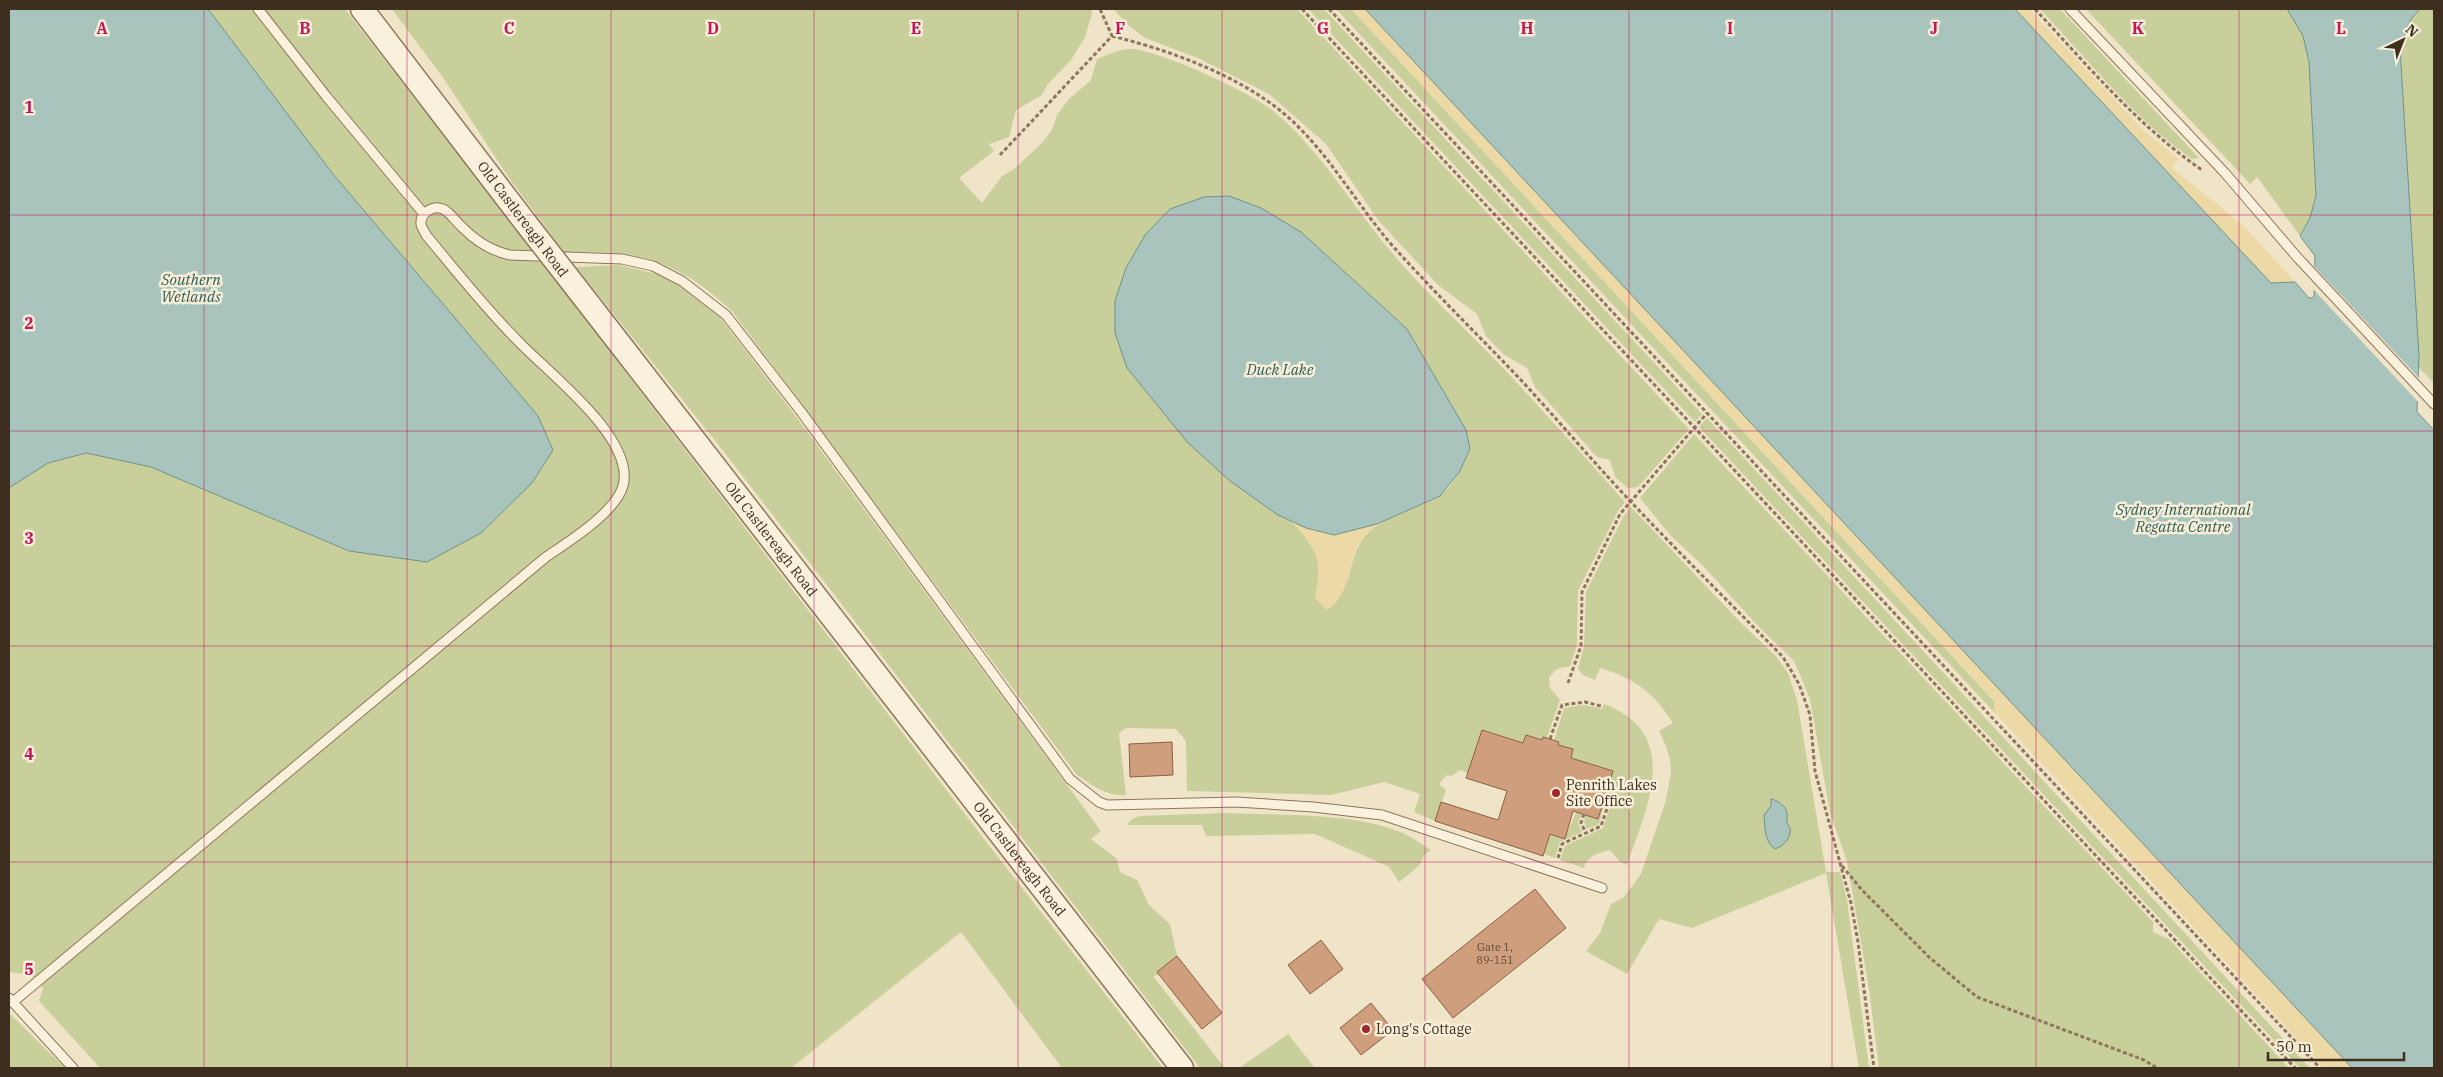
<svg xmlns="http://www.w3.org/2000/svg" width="2443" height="1077" viewBox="0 0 2443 1077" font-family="'IBM Plex Serif',serif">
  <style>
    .green { fill: #c9cf9b; fill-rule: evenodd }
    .sand { fill: #ecd9a5 }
    .water { fill: #a9c4bc; stroke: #6f938a }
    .pier { fill: #f0e4c8 }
    .building { fill: #cf9f7d; stroke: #8d5f41 }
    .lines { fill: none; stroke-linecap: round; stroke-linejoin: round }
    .service-casing { stroke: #8d765c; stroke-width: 11 }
    .tertiary-casing { stroke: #8d765c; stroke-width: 25 }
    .path { stroke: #8d765c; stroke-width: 3; stroke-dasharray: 4 2.5; stroke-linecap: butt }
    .service { stroke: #faf1dc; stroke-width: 9 }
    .tertiary { stroke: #faf1dc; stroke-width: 22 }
    .tertiary-bridge-casing { stroke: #8d765c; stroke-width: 25; stroke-linecap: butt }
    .tertiary-bridge { stroke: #faf1dc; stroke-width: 22 }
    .grid { fill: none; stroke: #c2185b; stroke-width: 1; stroke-opacity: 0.55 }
    .poi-dot { fill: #9e2a2b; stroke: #f7eed8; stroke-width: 2 }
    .labels { text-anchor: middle; stroke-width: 5; stroke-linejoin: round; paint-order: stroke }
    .number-label { font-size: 11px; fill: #624a37 }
    .street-label { font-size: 14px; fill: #3d2e20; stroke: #f7eed8 }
    .poi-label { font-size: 14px; fill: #3d2e20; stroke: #f7eed8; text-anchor: start }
    .water-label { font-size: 15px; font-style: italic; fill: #2f5d5a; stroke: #f7eed8 }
    .grid-label { font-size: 16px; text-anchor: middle; font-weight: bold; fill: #c2185b; stroke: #f7eed8; stroke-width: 5; stroke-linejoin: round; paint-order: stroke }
  </style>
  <rect width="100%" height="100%" fill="#f0e4c8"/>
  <g class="green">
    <path d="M 174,9 L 345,9 L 576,305 L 623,369 L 991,848 L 1163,1068 L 1062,1068 L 961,932 L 791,1068 L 100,1068 L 39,1001 L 43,988 L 31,975 L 9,972 L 9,431 L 333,174 L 303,135 Z"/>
    <path d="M 392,9 L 1091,9 L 1092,14 L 1085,37 L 1071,60 L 1048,84 L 1042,95 L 1016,110 L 1009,137 L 989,144 L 994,151 L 959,178 L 982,203 L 1002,176 L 1013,170 L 1041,144 L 1052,130 L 1057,115 L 1069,99 L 1091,80 L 1097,59 C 1107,55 1119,49 1130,49 C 1157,49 1250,92 1272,110 C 1321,150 1352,206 1393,254 C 1427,294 1467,330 1503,368 C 1544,412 1585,457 1625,502 L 1618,511 L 1578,591 L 1577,645 L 1570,666 L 1557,669 L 1549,677 L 1550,688 L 1560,700 L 1547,738 L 1543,737 L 1542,740 L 1523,743 L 1482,730 L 1468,773 L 1460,770 L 1452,776 L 1447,775 L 1439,784 L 1446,790 L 1435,821 L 1414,812 L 1420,794 L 1384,782 L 1331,795 L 1187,791 L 1186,741 L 1176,729 L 1126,728 L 1119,733 L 1126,795 C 1106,796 1093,786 1077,775 L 732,311 C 678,261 639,249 565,253 L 511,181 L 444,79 ZM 1126,268 L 1470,449 C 1463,466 1455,482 1441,495 C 1435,500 1424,503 1416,506 C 1372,526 1358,530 1348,581 L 1315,598 L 1320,571 L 1318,557 L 1303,533 L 1292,522 L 1278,515 L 1115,333 L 1115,301 Z"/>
    <path d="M 1113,9 L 1297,9 L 1689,429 L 1638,487 L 1628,488 L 1615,477 L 1610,460 L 1597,457 L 1535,387 L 1527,368 L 1503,354 L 1486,336 L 1477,314 L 1438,285 L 1378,220 L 1326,144 L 1269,94 L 1200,59 L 1145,38 L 1129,26 Z"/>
    <path d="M 1308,9 L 1324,9 L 1702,414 L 1695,422 Z"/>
    <path d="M 1336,9 L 1351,9 L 1994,701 L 1995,713 Z"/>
    <path d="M 2040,9 L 2060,9 L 2199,158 L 2192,159 C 2134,119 2088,60 2040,9 Z"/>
    <path d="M 2086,9 L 2287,9 L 2303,36 L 2309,62 L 2316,195 L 2310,218 L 2300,236 L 2257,177 L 2250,184 Z"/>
    <path d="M 2420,9 L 2434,9 L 2434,383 L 2418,367 L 2400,48 L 2411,19 Z"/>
    <path d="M 619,265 L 657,274 L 691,292 L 719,316 L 797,418 L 1101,831 L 1091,839 L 1117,859 L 1120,872 L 1137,880 L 1149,905 L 1170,924 L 1177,956 L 1164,973 L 1153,976 L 1225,1068 L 1200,1068 L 717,443 L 576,267 Z"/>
    <path d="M 1707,418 L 2310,1068 L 2300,1068 L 1699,427 Z"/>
    <path d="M 1694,434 L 2153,922 L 2153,932 L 2170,940 L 2289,1068 L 1879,1068 L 1869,989 L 1847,861 L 1830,813 L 1810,699 L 1794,661 L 1757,625 L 1704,567 L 1670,535 L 1640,498 Z"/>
    <path d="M 1631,507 L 1743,625 L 1776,656 L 1788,673 L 1797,700 L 1826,872 L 1840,872 L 1847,900 L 1869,1068 L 1859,1068 L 1826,873 L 1692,928 L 1659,919 L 1627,974 L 1586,951 L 1600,933 L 1611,904 L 1624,897 L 1641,874 L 1666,800 L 1671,773 L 1670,760 L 1666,746 L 1659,731 L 1673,723 C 1653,692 1636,679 1600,668 L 1595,680 L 1583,675 L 1578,669 L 1584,646 L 1586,592 L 1623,517 Z"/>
    <path d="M 1604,704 C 1683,734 1647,807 1627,865 L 1620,862 L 1610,850 C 1598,853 1588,855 1584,868 L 1560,860 L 1565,846 L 1603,828 L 1614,795 L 1606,792 L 1613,772 L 1571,758 L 1573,749 L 1558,745 L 1559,742 L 1554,740 L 1564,708 L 1585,705 L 1602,709 Z"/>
    <path d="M 1605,798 L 1606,799 L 1599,824 L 1587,829 L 1584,822 L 1586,815 L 1598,819 Z"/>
    <path d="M 1576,812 L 1582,814 L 1578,823 L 1582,832 L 1560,842 L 1555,858 L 1544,854 L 1549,837 L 1546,833 L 1565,839 Z"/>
    <path d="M 1222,813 C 1272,815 1360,812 1405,834 C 1414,838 1422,845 1431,850 L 1424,855 L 1419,866 L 1399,882 L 1389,867 L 1315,834 L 1206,836 L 1202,825 L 1127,825 L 1132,819 L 1140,816 Z"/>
    <path d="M 9,1013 L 65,1068 L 9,1068 Z"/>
    <path d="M 1288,1034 L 1315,1068 L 1239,1068 Z"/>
  </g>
  <g class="sand">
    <path d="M 1351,9 L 1365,9 L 2352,1068 L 2324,1068 L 1995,713 L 1994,700 Z"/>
    <path d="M 2015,9 L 2029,9 L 2145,132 L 2179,159 L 2173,166 L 2173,169 L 2242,224 L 2295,282 L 2271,283 Z"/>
    <path d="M 1292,522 L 1334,535 L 1377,524 C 1372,529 1365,535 1361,541 C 1346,562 1352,595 1327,610 L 1315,598 C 1322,560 1319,551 1292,522 Z"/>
  </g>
  <g class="water">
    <path d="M 9,9 L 208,9 L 333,174 L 538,416 L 553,450 L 532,483 L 481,533 L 427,562 L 349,551 L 151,467 L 86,453 L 48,463 L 9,488 Z"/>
    <path d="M 1365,9 L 2015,9 L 2271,283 L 2295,282 L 2309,298 L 2312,298 L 2314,296 L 2315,256 L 2300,236 L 2310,218 L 2316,195 L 2309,62 L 2303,36 L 2287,9 L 2420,9 L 2411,19 L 2400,48 L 2419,355 L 2417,412 L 2434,430 L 2434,1068 L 2352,1068 Z"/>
    <path d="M 1229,196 L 1261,208 L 1301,232 L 1407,329 L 1466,430 L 1470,449 L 1460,471 L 1440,496 L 1377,524 L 1334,535 L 1306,528 L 1278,515 L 1230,481 L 1188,443 L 1127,368 L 1115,333 L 1115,301 L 1126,268 L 1145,235 L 1170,209 L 1204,197 Z"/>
    <path d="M 1771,799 C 1777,800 1786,806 1787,813 C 1788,817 1786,817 1787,821 C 1787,824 1789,825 1790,828 C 1792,838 1783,846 1775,849 C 1764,841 1765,828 1764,815 L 1771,806 Z"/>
  </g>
  <path class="pier" d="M 2312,264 L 2421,380 L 2420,404 L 2312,288 Z"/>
  <g class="building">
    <path d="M 1482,730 L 1523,743 L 1526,735 L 1542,740 L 1543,737 L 1550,739 L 1559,742 L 1558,745 L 1573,749 L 1571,758 L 1613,771 L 1598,819 L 1573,811 L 1565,839 L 1550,834 L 1543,856 L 1435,821 L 1441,802 L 1498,820 L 1507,791 L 1466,778 Z"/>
    <path d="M 1172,742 L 1173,775 L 1130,777 L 1129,744 Z"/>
    <path d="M 1535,889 L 1566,928 L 1453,1018 L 1422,979 Z"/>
    <path d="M 1321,940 L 1343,969 L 1310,994 L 1288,965 Z"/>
    <path d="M 1177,956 L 1222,1013 L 1202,1029 L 1157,972 Z"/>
    <path d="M 1371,1003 L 1393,1030 L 1361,1055 L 1340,1028 Z"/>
  </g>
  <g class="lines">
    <g class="service-casing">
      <g id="service">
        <path d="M 258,9 L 326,96 L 424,214"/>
        <path d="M 2070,9 L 2225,173 L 2297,257 L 2434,404"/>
        <path d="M 9,998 L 73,1068"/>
        <path d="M 13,1002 L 546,557 C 568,542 615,513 623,486 C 636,438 547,372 518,341 C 485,308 456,271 426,235 C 425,232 421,227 421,224 C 420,213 433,205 443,209 C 451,213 456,222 463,228 C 476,241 491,251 510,255 L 622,259 L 653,266 L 682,281 L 726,315 L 802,413 L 1070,779 L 1099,802 L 1107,805 L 1237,802 L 1313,807 L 1382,815 L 1602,888"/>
      </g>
    </g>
    <g class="tertiary-casing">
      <g id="tertiary">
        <path d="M 362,9 L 525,222"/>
        <path id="s1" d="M 578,290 L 1182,1068"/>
      </g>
    </g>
    <g class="path">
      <path d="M 1302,9 L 2295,1068"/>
      <path d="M 1329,9 L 2320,1068"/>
      <path d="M 2035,9 C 2088,66 2138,126 2202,170"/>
      <path d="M 1112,36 C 1164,49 1221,69 1266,100 C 1324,139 1354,205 1400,254 C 1439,297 1480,337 1520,379 C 1558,420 1594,463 1633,504 C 1682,556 1733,606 1783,657 L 1799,684 L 1810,715 L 1815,771 L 1851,903 L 1858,942 L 1874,1068"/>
      <path d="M 1000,155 L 1112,36 L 1100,9"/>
      <path d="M 1568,683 L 1581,646 L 1582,592 L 1620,514 L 1707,413"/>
      <path d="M 1550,739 L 1562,705 L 1585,702 L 1601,706"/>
      <path d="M 1584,814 L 1581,823 L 1586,833"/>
      <path d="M 1558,858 L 1562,844 L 1601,826 L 1611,797 L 1606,795"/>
      <path d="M 1842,866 L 1862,890 L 1930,958 L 1977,997 L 2144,1060 L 2157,1068"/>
    </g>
    <use href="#service" class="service"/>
    <use href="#tertiary" class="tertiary"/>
    <g class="tertiary-bridge-casing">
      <path id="tertiary-bridge" d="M 525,222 L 578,290"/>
    </g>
    <use href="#tertiary-bridge" class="tertiary-bridge"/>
  </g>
  <path class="grid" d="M 204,9 L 204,1068M 407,9 L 407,1068M 611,9 L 611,1068M 814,9 L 814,1068M 1018,9 L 1018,1068M 1222,9 L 1222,1068M 1425,9 L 1425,1068M 1629,9 L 1629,1068M 1832,9 L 1832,1068M 2036,9 L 2036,1068M 2239,9 L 2239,1068M 9,215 L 2434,215M 9,431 L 2434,431M 9,646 L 2434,646M 9,862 L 2434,862"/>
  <g class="poi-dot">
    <circle cx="1556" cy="793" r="5"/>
    <circle cx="1366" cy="1029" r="5"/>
  </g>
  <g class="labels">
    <g class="number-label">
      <text x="1495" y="951">Gate 1,<tspan x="1495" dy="13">89-151</tspan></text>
    </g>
    <g class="street-label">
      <text transform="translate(523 219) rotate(53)" y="5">Old Castlereagh Road</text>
      <text dy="5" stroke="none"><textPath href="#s1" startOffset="315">Old Castlereagh Road</textPath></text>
      <text dy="5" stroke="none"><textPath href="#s1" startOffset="720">Old Castlereagh Road</textPath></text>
    </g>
    <g class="poi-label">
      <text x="1566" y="790">Penrith Lakes<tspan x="1566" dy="16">Site Office</tspan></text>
      <text x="1376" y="1034">Long's Cottage</text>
    </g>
    <g class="water-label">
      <text x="191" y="285">Southern<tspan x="191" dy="17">Wetlands</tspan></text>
      <text x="1280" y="375">Duck Lake</text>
      <text x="2183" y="515">Sydney International<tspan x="2183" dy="17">Regatta Centre</tspan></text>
    </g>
  </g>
  <g class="grid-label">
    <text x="102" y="34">A</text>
    <text x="305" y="34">B</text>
    <text x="509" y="34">C</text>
    <text x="713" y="34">D</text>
    <text x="916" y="34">E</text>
    <text x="1120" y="34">F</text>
    <text x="1323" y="34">G</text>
    <text x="1527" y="34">H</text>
    <text x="1730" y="34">I</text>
    <text x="1934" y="34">J</text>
    <text x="2138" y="34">K</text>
    <text x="2341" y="34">L</text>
    <text x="29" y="113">1</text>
    <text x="29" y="329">2</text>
    <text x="29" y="544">3</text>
    <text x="29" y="760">4</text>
    <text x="29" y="975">5</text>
  </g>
  <rect width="2443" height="1077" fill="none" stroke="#3d2e20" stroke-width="20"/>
  <g transform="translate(2403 40) rotate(43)" stroke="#f7eed8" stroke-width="4" paint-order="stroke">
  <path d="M0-4L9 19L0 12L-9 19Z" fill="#3d2e20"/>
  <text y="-8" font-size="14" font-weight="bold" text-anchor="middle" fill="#3d2e20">N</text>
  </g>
  <path d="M2268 1052v8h136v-8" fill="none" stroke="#3d2e20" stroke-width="2.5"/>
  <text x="2276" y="1052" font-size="15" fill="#3d2e20" stroke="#f7eed8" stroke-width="4" paint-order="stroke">50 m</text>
</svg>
